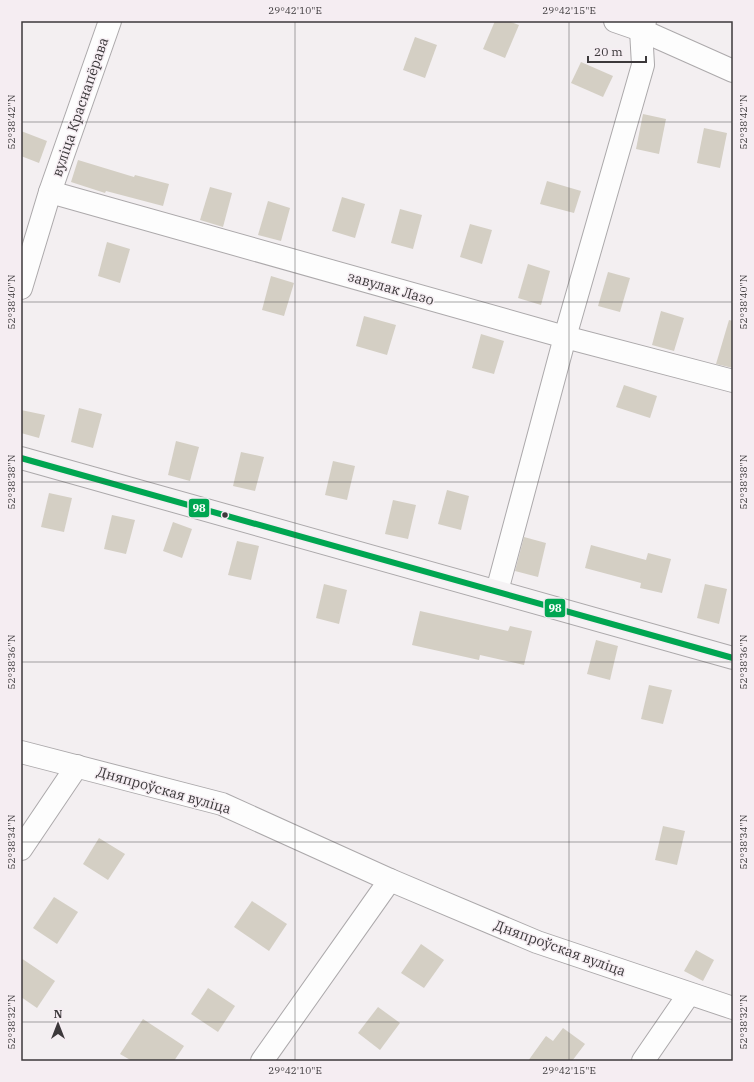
<svg xmlns="http://www.w3.org/2000/svg" width="754" height="1082" viewBox="0 0 754 1082" font-family="'IBM Plex Serif',serif">
  <style>
    .building { fill: #d4cfc4 }
    .lines { fill: none; stroke-linecap: round; stroke-linejoin: round }
    .minor-casing { stroke: #aca9ab; stroke-width: 24 }
    .secondary-casing { stroke: #aca9ab; stroke-width: 24 }
    .minor { stroke: #fdfdfd; stroke-width: 22 }
    .secondary { stroke: #f5f2f4; stroke-width: 22 }
    .bus-1-casing { stroke: #f5edf2; stroke-width: 9 }
    .bus-1 { stroke: #00a651; stroke-width: 6 }
    .ticks { fill: none; stroke: #3c393b; stroke-width: 1; stroke-opacity: 0.45 }
    .bus-dot { fill: #3c393b; stroke: #f5edf2; stroke-width: 1.5 }
    .labels { text-anchor: middle; stroke-width: 3; stroke-linejoin: round; paint-order: stroke }
    .street-label { font-size: 14px; fill: #3c393b; stroke: #f5edf2 }
    .line-badge { stroke: #f5edf2; stroke-width: 1.5 }
    .badge-label { font-size: 11px; text-anchor: middle; font-weight: bold; fill: #fff }
    .neatline { fill: none; stroke: #3c393b; stroke-width: 1.5 }
    .ticks-label { font-size: 10px; text-anchor: middle; fill: #3c393b }
  </style>
  <rect width="100%" height="100%" fill="#f3eff1"/>
  <g class="building">
    <path d="M 495,21 L 508,21 L 519,25 L 505,58 L 483,49 Z"/>
    <path d="M 415,37 L 437,45 L 425,78 L 403,70 Z"/>
    <path d="M 581,62 L 613,76 L 603,97 L 571,83 Z"/>
    <path d="M 643,114 L 666,119 L 659,154 L 636,149 Z"/>
    <path d="M 704,128 L 727,133 L 720,168 L 697,163 Z"/>
    <path d="M 21,131 L 47,141 L 39,163 L 21,156 Z"/>
    <path d="M 78,160 L 134,177 L 135,175 L 169,184 L 163,206 L 106,191 L 105,193 L 71,182 Z"/>
    <path d="M 547,181 L 581,191 L 574,213 L 540,204 Z"/>
    <path d="M 210,187 L 232,193 L 223,227 L 200,220 Z"/>
    <path d="M 342,197 L 365,204 L 355,238 L 332,231 Z"/>
    <path d="M 268,201 L 290,208 L 281,241 L 258,235 Z"/>
    <path d="M 400,209 L 422,215 L 413,249 L 391,243 Z"/>
    <path d="M 470,224 L 492,230 L 482,264 L 460,257 Z"/>
    <path d="M 107,242 L 130,249 L 120,283 L 98,276 Z"/>
    <path d="M 528,264 L 550,271 L 541,305 L 518,298 Z"/>
    <path d="M 608,272 L 630,278 L 620,312 L 598,306 Z"/>
    <path d="M 271,276 L 294,283 L 284,316 L 262,310 Z"/>
    <path d="M 661,311 L 684,318 L 674,351 L 652,345 Z"/>
    <path d="M 364,316 L 396,325 L 387,355 L 356,346 Z"/>
    <path d="M 729,320 L 733,321 L 733,368 L 716,364 Z"/>
    <path d="M 481,334 L 504,341 L 494,374 L 472,368 Z"/>
    <path d="M 624,385 L 657,396 L 650,418 L 616,407 Z"/>
    <path d="M 79,408 L 102,414 L 93,448 L 71,442 Z"/>
    <path d="M 21,410 L 45,415 L 39,438 L 21,433 Z"/>
    <path d="M 176,441 L 199,447 L 190,481 L 168,475 Z"/>
    <path d="M 241,452 L 264,457 L 255,491 L 233,486 Z"/>
    <path d="M 333,461 L 355,466 L 347,500 L 325,495 Z"/>
    <path d="M 447,490 L 469,496 L 461,530 L 438,524 Z"/>
    <path d="M 49,493 L 72,498 L 64,532 L 41,527 Z"/>
    <path d="M 393,500 L 416,505 L 408,539 L 385,534 Z"/>
    <path d="M 112,515 L 135,520 L 126,554 L 104,549 Z"/>
    <path d="M 173,522 L 192,529 L 182,558 L 163,551 Z"/>
    <path d="M 524,537 L 546,543 L 538,577 L 515,571 Z"/>
    <path d="M 237,541 L 259,546 L 251,580 L 228,575 Z"/>
    <path d="M 591,545 L 646,560 L 648,553 L 671,559 L 662,593 L 640,588 L 641,583 L 585,568 Z"/>
    <path d="M 324,584 L 347,590 L 339,624 L 316,618 Z"/>
    <path d="M 705,584 L 727,589 L 719,624 L 697,618 Z"/>
    <path d="M 420,611 L 508,631 L 510,626 L 532,631 L 524,665 L 480,655 L 479,660 L 412,645 Z"/>
    <path d="M 596,640 L 618,646 L 610,680 L 587,674 Z"/>
    <path d="M 649,685 L 672,690 L 663,724 L 641,719 Z"/>
    <path d="M 663,826 L 685,831 L 677,865 L 655,860 Z"/>
    <path d="M 99,838 L 125,854 L 108,880 L 83,864 Z"/>
    <path d="M 54,897 L 78,912 L 57,944 L 33,928 Z"/>
    <path d="M 252,901 L 287,924 L 269,951 L 234,927 Z"/>
    <path d="M 421,944 L 444,960 L 424,988 L 401,973 Z"/>
    <path d="M 696,950 L 714,960 L 703,981 L 684,971 Z"/>
    <path d="M 21,958 L 55,981 L 37,1008 L 21,997 Z"/>
    <path d="M 208,988 L 235,1006 L 218,1032 L 191,1014 Z"/>
    <path d="M 378,1007 L 400,1023 L 380,1050 L 358,1033 Z"/>
    <path d="M 143,1019 L 184,1046 L 174,1061 L 132,1061 L 120,1054 Z"/>
    <path d="M 563,1028 L 585,1044 L 572,1061 L 528,1061 L 546,1036 L 553,1041 Z"/>
  </g>
  <g class="lines">
    <g class="minor-casing">
      <g id="minor">
        <path d="M 615,21 L 641,30 L 733,71"/>
        <path d="M 50,192 L 565,337 L 733,381"/>
        <path d="M 21,288 L 50,192 L 110,21"/>
        <path d="M 497,591 L 565,337 L 643,65 L 641,30 L 645,21"/>
        <path d="M 21,752 L 222,804 L 390,880 L 537,942 L 733,1008"/>
        <path d="M 21,849 L 77,766"/>
        <path d="M 262,1061 L 390,880"/>
        <path d="M 643,1061 L 689,994"/>
      </g>
    </g>
    <g class="secondary-casing">
      <path id="secondary" d="M 21,458 L 733,658"/>
    </g>
    <use href="#minor" class="minor"/>
    <use href="#secondary" class="secondary"/>
    <g class="bus-1-casing">
      <path id="bus-1" d="M 21,458 L 733,658"/>
    </g>
    <use href="#bus-1" class="bus-1"/>
  </g>
  <path class="ticks" d="M 21,21 L 21,1061M 295,21 L 295,1061M 569,21 L 569,1061M 21,122 L 733,122M 21,302 L 733,302M 21,482 L 733,482M 21,662 L 733,662M 21,842 L 733,842M 21,1022 L 733,1022"/>
  <circle class="bus-dot" cx="225" cy="515" r="3.5"/>
  <g class="labels">
    <g class="street-label">
      <text transform="translate(80 107) rotate(-71)" y="5">вуліца Краснапёрава</text>
      <text transform="translate(391 288) rotate(16)" y="5">завулак Лазо</text>
      <text transform="translate(164 790) rotate(16)" y="5">Дняпроўская вуліца</text>
      <text transform="translate(560 948) rotate(20)" y="5">Дняпроўская вуліца</text>
    </g>
  </g>
  <g class="line-badge">
    <rect x="188" y="498" width="22" height="20" rx="4" fill="#00a651"/>
    <rect x="544" y="598" width="22" height="20" rx="4" fill="#00a651"/>
  </g>
  <g class="badge-label">
    <text x="199" y="512">98</text>
    <text x="555" y="612">98</text>
  </g>
  <rect width="754" height="1082" fill="none" stroke="#f5edf2" stroke-width="44"/>
  <g transform="translate(58 1024)" stroke="#f5edf2" stroke-width="3" paint-order="stroke">
  <path d="M0-3L7 15L0 10L-7 15Z" fill="#3c393b"/>
  <text y="-6" font-size="11" font-weight="bold" text-anchor="middle" fill="#3c393b">N</text>
  </g>
  <path d="M588 56v6h58v-6" fill="none" stroke="#3c393b" stroke-width="2"/>
  <text x="594" y="56" font-size="12" fill="#3c393b" stroke="#f5edf2" stroke-width="3" paint-order="stroke">20 m</text>
  <rect x="22" y="22" width="710" height="1038" class="neatline"/>
  <g class="ticks-label">
    <text x="295" y="14">29°42'10"E</text>
    <text x="569" y="14">29°42'15"E</text>
    <text transform="translate(11 122) rotate(-90)" y="4">52°38'42"N</text>
    <text transform="translate(743 122) rotate(-90)" y="4">52°38'42"N</text>
    <text transform="translate(11 302) rotate(-90)" y="4">52°38'40"N</text>
    <text transform="translate(743 302) rotate(-90)" y="4">52°38'40"N</text>
    <text transform="translate(11 482) rotate(-90)" y="4">52°38'38"N</text>
    <text transform="translate(743 482) rotate(-90)" y="4">52°38'38"N</text>
    <text transform="translate(11 662) rotate(-90)" y="4">52°38'36"N</text>
    <text transform="translate(743 662) rotate(-90)" y="4">52°38'36"N</text>
    <text transform="translate(11 842) rotate(-90)" y="4">52°38'34"N</text>
    <text transform="translate(743 842) rotate(-90)" y="4">52°38'34"N</text>
    <text transform="translate(11 1022) rotate(-90)" y="4">52°38'32"N</text>
    <text transform="translate(743 1022) rotate(-90)" y="4">52°38'32"N</text>
    <text x="295" y="1074">29°42'10"E</text>
    <text x="569" y="1074">29°42'15"E</text>
  </g>
</svg>
